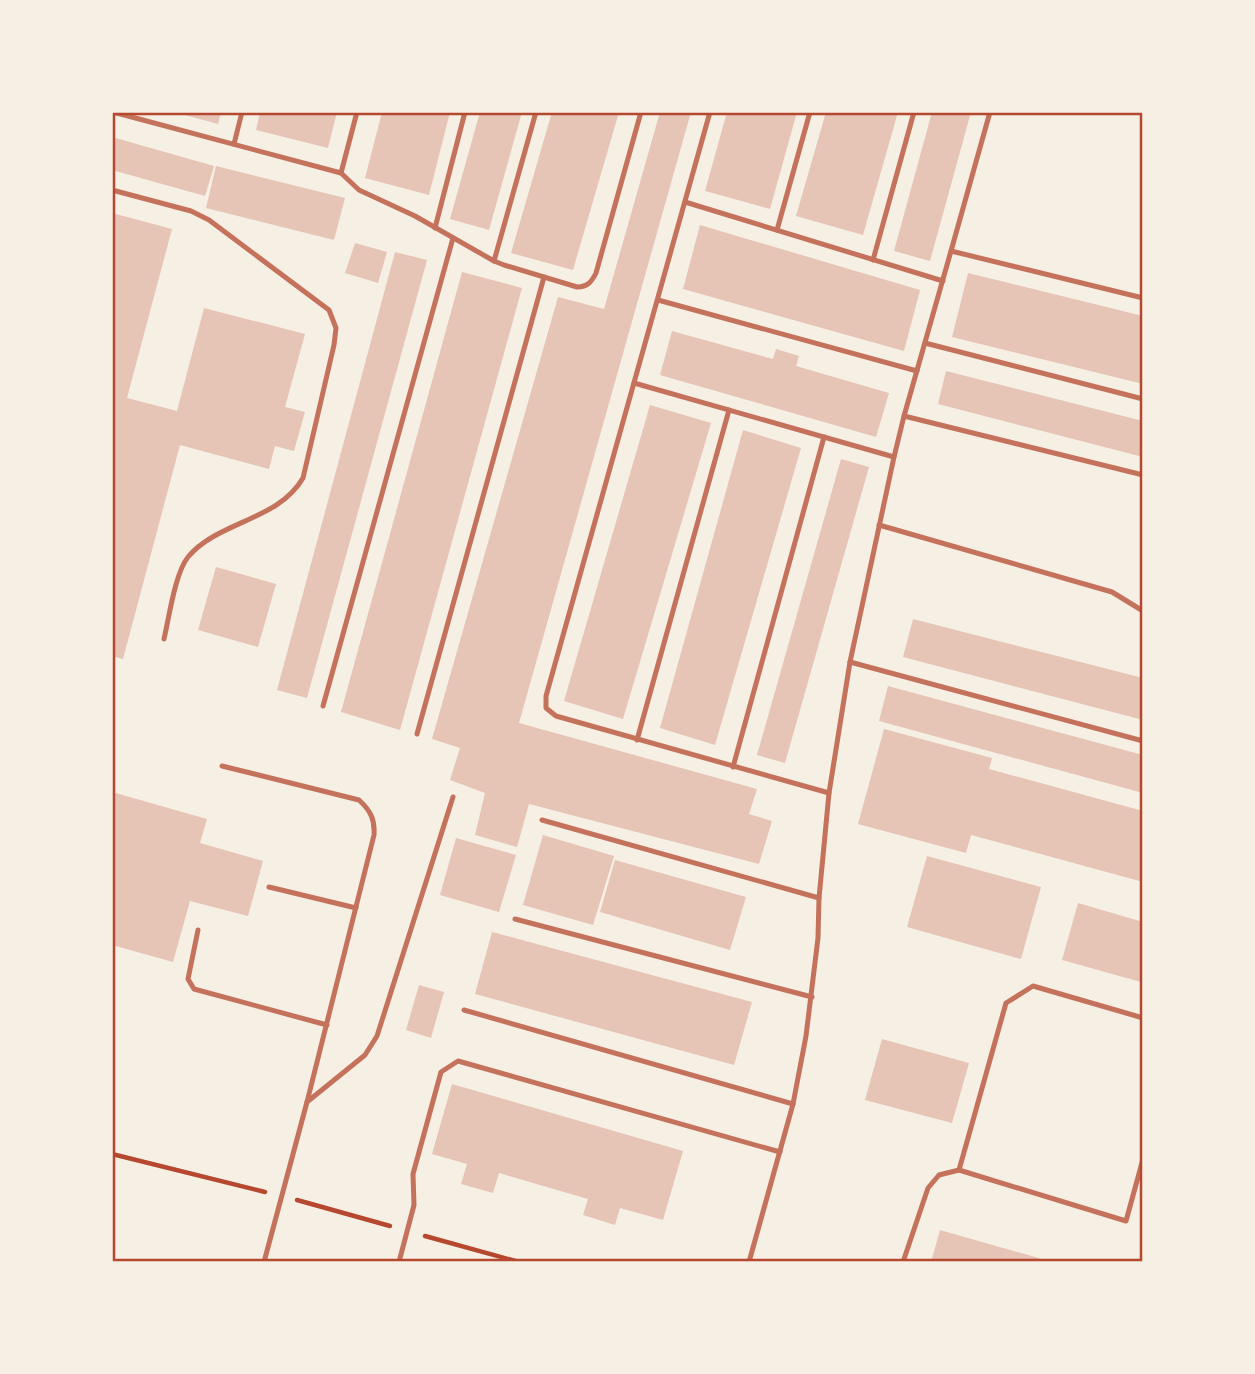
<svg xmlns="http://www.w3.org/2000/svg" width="1255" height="1374" viewBox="0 0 1255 1374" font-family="Georgia,serif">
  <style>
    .building { fill: #e6c5b7 }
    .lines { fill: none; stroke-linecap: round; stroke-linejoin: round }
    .path { stroke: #b5482f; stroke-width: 4.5 }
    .service { stroke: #c5725c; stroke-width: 5 }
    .neatline { fill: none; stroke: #b5482f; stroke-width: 2.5 }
  </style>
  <rect width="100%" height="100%" fill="#f6efe4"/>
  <g class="building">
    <path d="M 174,112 L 221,112 L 218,124 Z"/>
    <path d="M 260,112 L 337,112 L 328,148 L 256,130 Z"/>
    <path d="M 382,112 L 450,112 L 429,195 L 365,178 Z"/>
    <path d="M 480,112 L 522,112 L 489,230 L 450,219 Z"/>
    <path d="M 552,112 L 619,112 L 573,270 L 511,253 Z"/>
    <path d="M 660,112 L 691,112 L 519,723 L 757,789 L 749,814 L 772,821 L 759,864 L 529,804 L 517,847 L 475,835 L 485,793 L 450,780 L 460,748 L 432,739 L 558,297 L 604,309 Z"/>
    <path d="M 727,112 L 797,112 L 770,209 L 705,191 Z"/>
    <path d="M 826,112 L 898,112 L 863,235 L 796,216 Z"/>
    <path d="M 932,112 L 971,112 L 930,261 L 894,251 Z"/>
    <path d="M 112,137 L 214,166 L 205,196 L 112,170 Z"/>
    <path d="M 216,166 L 345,198 L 334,240 L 206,208 Z"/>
    <path d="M 112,213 L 172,229 L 127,398 L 177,411 L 204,308 L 305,334 L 285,407 L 305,412 L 294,451 L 275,446 L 269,469 L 180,445 L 123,659 L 112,656 Z"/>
    <path d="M 700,225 L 920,290 L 904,351 L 683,289 Z"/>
    <path d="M 355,243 L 387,252 L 378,283 L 345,273 Z"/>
    <path d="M 395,252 L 427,260 L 307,698 L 277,690 Z"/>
    <path d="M 462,272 L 522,288 L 400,730 L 341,712 Z"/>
    <path d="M 968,273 L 1143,316 L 1143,384 L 952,337 Z"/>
    <path d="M 672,331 L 773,359 L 776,349 L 799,356 L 796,366 L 889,393 L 876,437 L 660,375 Z"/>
    <path d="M 946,371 L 1143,421 L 1143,457 L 938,404 Z"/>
    <path d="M 650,405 L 711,423 L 623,719 L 564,701 Z"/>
    <path d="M 743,430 L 801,448 L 715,745 L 660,728 Z"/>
    <path d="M 841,459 L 869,467 L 785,763 L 757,755 Z"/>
    <path d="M 216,567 L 276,584 L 258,647 L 198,630 Z"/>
    <path d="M 913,619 L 1143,678 L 1143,720 L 903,657 Z"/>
    <path d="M 888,686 L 1143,755 L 1143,793 L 879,721 Z"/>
    <path d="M 884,729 L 992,758 L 989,769 L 1143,811 L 1143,882 L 971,835 L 966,853 L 858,824 Z"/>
    <path d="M 112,792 L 207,819 L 200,843 L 263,861 L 248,916 L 190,901 L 173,962 L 112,945 Z"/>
    <path d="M 543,835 L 614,856 L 593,925 L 523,905 Z"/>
    <path d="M 456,838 L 516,855 L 499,912 L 440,895 Z"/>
    <path d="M 927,856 L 1041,887 L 1021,959 L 907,927 Z"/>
    <path d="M 615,860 L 746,897 L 730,950 L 600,912 Z"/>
    <path d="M 1078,903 L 1143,922 L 1143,976 L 1141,982 L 1062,960 Z"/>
    <path d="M 492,932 L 752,1002 L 734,1065 L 475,994 Z"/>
    <path d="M 419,985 L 444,992 L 431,1038 L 406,1030 Z"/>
    <path d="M 882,1039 L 969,1063 L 952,1123 L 865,1100 Z"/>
    <path d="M 452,1084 L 683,1151 L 663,1220 L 620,1208 L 615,1225 L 583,1215 L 588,1199 L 499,1173 L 493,1193 L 461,1184 L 467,1164 L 432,1154 Z"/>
    <path d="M 940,1230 L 1049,1261 L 1048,1262 L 931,1262 Z"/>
  </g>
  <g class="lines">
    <g class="path">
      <path d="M 112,1154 L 265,1192"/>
      <path d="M 297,1200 L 390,1226"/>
      <path d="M 425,1236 L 519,1262"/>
    </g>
    <g class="service">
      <path d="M 113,112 L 341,173 L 359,190 L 415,216 L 494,261 L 504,265 L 577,287 C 588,287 592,281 596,273 L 641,112"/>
      <path d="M 710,112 L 546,696 L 546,708 L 556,716 L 829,793 L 819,898 L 818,938 L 806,1036 L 793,1104 L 749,1262"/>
      <path d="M 990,112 L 951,251 L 1143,298"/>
      <path d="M 234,144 L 242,112"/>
      <path d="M 341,173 L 357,112"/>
      <path d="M 112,190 L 191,211 L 209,220 L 329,310 L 336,328 L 334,345 L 303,478 C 278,521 218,521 188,557 C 175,573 169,618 164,639"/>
      <path d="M 685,202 L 943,281"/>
      <path d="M 435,228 L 465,112"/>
      <path d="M 777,230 L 810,112"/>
      <path d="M 873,260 L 914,112"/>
      <path d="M 494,261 L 536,112"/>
      <path d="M 658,300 L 917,371"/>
      <path d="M 925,343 L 1143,399"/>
      <path d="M 634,383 L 894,457"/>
      <path d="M 904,416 L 1143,475"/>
      <path d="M 879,525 L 1112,592 L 1143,611"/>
      <path d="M 850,662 L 1143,741"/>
      <path d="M 323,706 L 453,238"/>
      <path d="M 417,734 L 544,277"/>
      <path d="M 637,740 L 729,410"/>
      <path d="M 222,766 L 359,800 C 371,811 375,820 374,835 L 307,1102"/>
      <path d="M 733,767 L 824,437"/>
      <path d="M 829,793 L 850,662 L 894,457 L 904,416 L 951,251"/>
      <path d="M 542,820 L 819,898"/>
      <path d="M 269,887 L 356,908"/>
      <path d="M 515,919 L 812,997"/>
      <path d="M 198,930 L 188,979 L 194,989 L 327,1025"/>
      <path d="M 464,1010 L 793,1104"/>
      <path d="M 959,1170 L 1006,1003 L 1033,986 L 1143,1018"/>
      <path d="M 264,1262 L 307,1102 L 365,1055 L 377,1036 L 453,797"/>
      <path d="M 399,1262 L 414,1205 L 413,1174 L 441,1072 L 458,1061 L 780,1152"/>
      <path d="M 903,1262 L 928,1188 L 939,1175 L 959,1170 L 1126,1221 L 1143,1159"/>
    </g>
  </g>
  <rect width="1255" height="1374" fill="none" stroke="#f6efe4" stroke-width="228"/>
  <rect x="114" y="114" width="1027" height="1146" class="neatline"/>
</svg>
